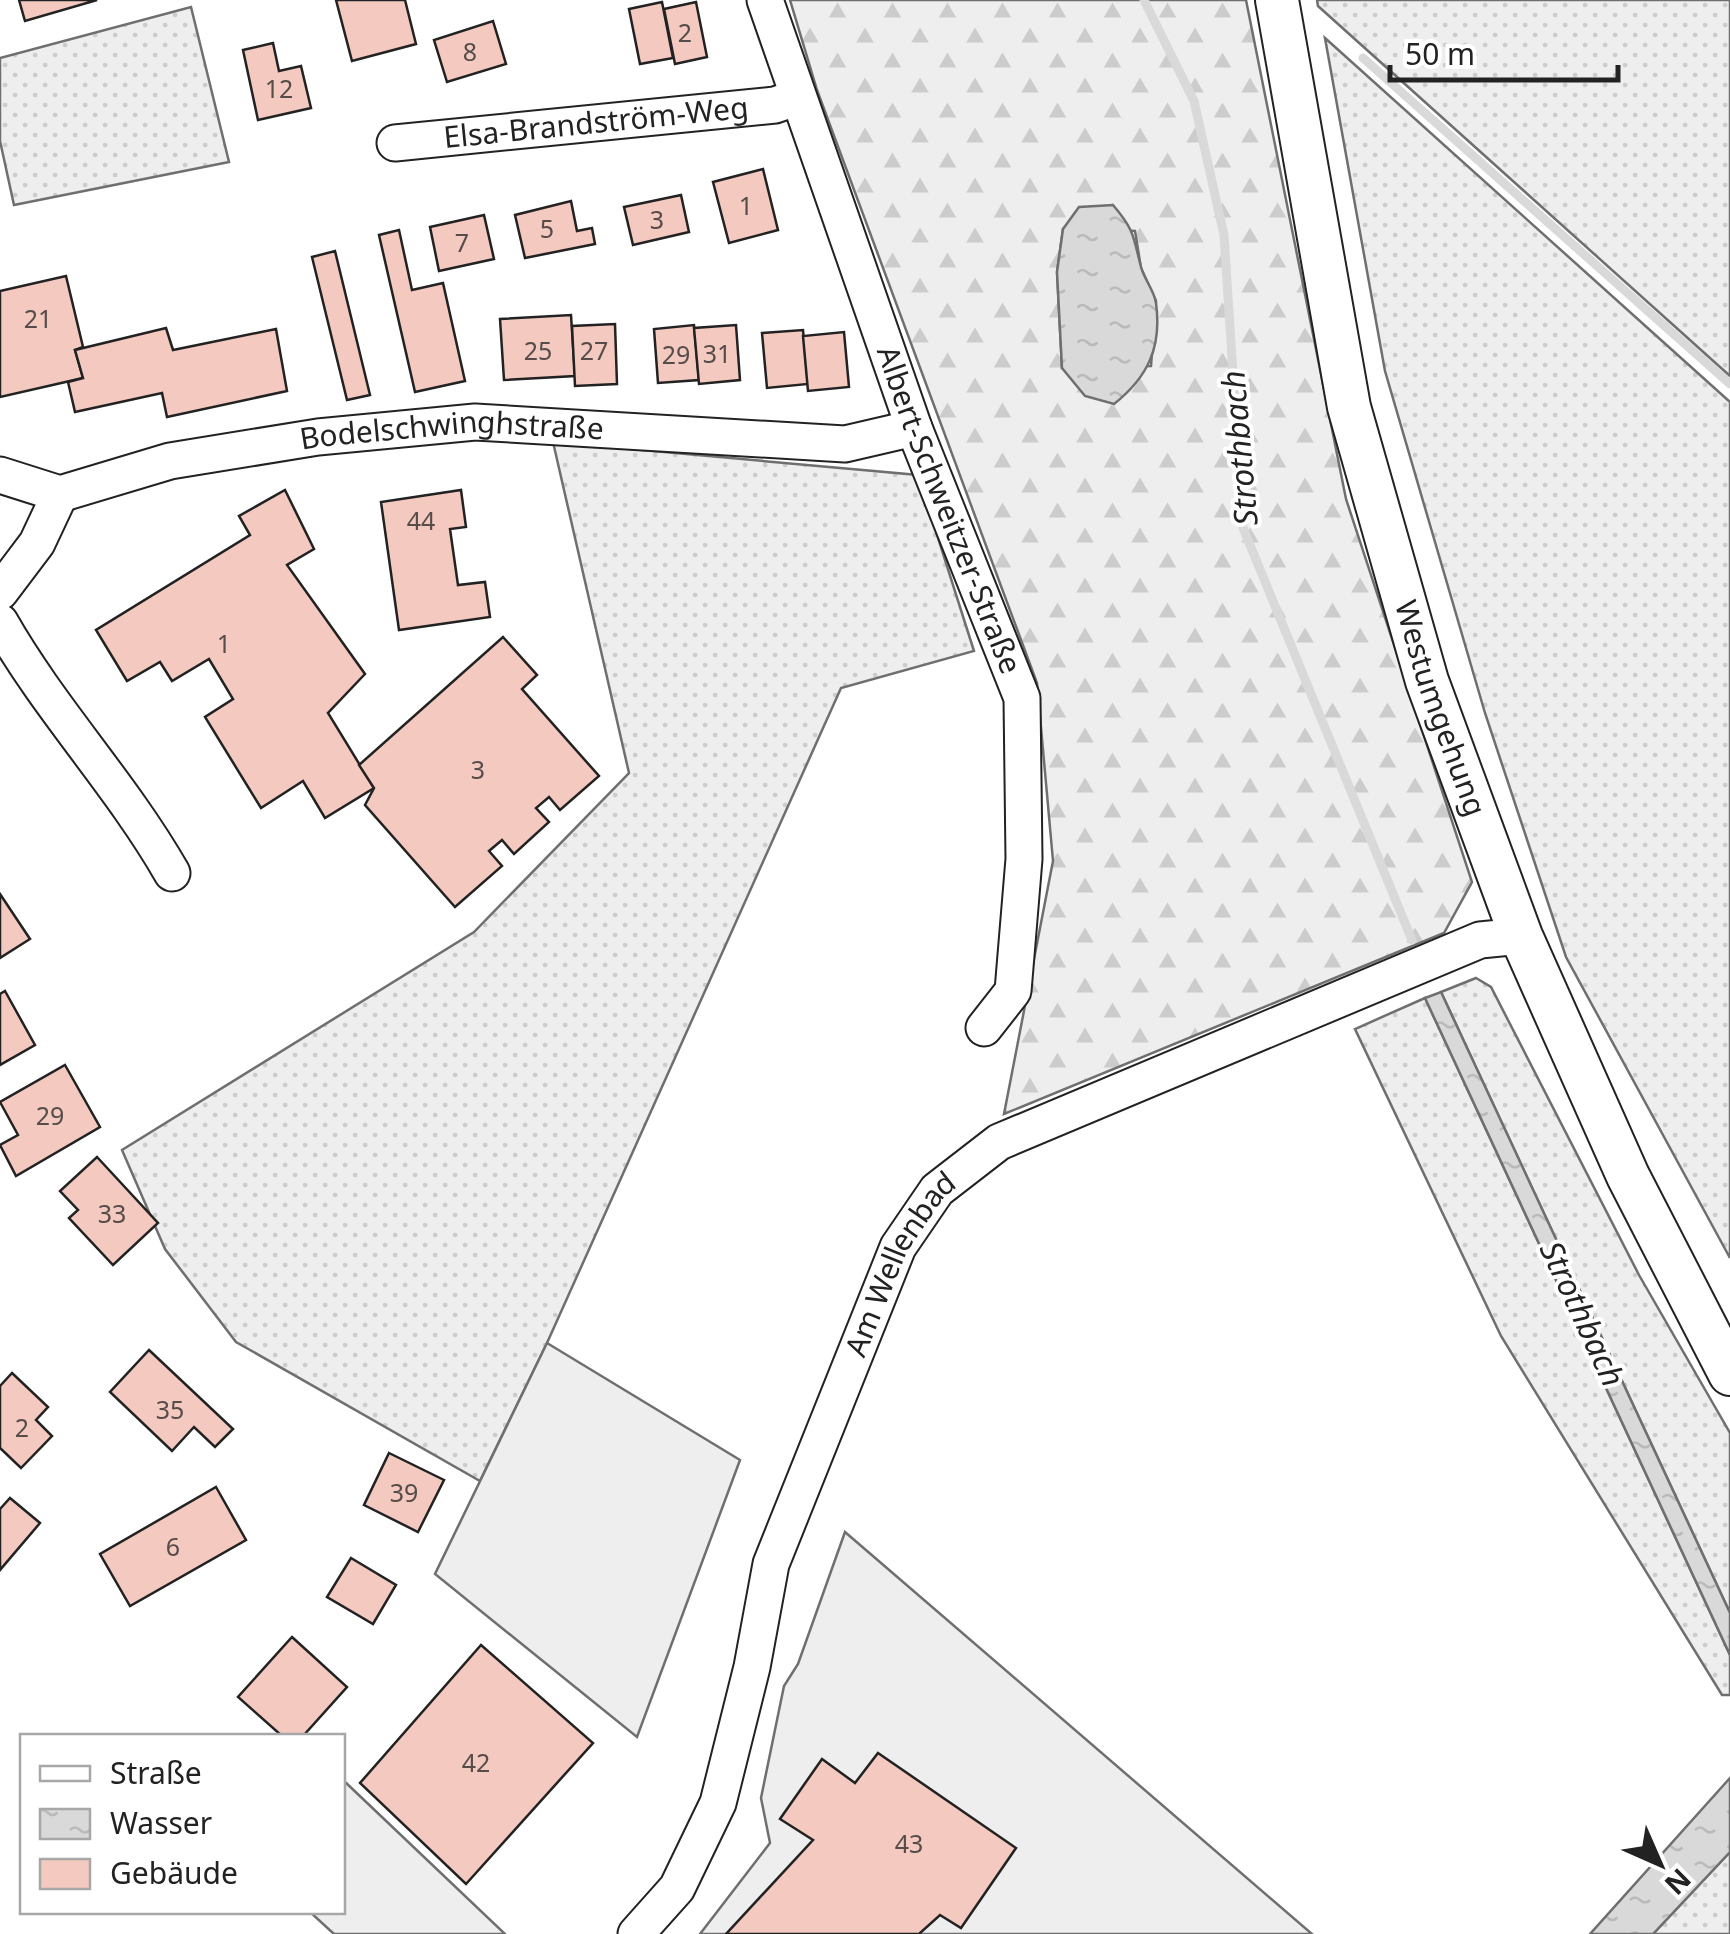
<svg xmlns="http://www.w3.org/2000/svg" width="1730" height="1934" viewBox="0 0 1730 1934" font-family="'Noto Sans',sans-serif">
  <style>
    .grass { fill: url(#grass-dots); stroke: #6f6f6f; stroke-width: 2.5 }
    .forest { fill: url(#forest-firs); stroke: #6f6f6f; stroke-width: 2.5; fill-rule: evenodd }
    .pitch { fill: #eee; stroke: #6f6f6f; stroke-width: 2.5 }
    .water { fill: url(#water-ripples); stroke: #6f6f6f; stroke-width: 2.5 }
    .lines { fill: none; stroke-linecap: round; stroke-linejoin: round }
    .stream { stroke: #d9d9d9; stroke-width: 9 }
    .building { fill: #f3c9c0; stroke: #222; stroke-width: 2.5 }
    .minor-casing { stroke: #222; stroke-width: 39 }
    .major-casing { stroke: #222; stroke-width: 46 }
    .minor { stroke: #fff; stroke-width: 35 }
    .major { stroke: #fff; stroke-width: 42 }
    .labels { text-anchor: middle; stroke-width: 8; stroke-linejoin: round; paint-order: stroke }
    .number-label { font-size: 25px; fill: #564c4a }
    .street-label { font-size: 30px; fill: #222; stroke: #fff }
    .water-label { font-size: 32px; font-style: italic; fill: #222; stroke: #fff }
  </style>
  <defs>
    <pattern id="grass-dots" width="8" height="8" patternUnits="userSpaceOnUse" patternTransform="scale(2.5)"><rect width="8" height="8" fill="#eee"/><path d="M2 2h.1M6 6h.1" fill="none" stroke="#ccc" stroke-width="1.8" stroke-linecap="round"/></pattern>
    <pattern id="forest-firs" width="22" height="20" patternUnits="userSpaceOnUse" patternTransform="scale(2.5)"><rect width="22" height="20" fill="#eee"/><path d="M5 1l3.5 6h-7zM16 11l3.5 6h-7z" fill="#ccc"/></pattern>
    <pattern id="water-ripples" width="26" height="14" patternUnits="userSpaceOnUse" patternTransform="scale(2.5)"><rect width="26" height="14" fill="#d9d9d9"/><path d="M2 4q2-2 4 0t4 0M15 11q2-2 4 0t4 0" fill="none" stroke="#bababa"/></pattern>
  </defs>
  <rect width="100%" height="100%" fill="#fff"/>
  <g class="grass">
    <path d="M 1317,0 L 1730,0 L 1730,376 L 1318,6 Z"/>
    <path d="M 191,7 L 229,162 L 14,205 L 0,141 L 0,58 Z"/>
    <path d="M 1325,38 L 1730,402 L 1730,1258 L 1566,957 L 1485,713 L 1385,371 Z"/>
    <path d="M 553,442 L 918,475 L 974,651 L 841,688 L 547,1343 L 480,1481 L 236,1342 L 165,1249 L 122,1150 L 474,932 L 629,773 Z"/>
    <path d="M 1476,978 L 1491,987 L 1639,1275 L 1730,1433 L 1730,1613 L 1441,992 Z"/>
    <path d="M 1425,998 L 1730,1655 L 1730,1695 L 1722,1695 L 1501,1336 L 1355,1029 Z"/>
    <path d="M 1730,1852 L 1730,1934 L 1653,1934 Z"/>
  </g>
  <path class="forest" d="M 790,0 L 1246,0 L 1346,499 L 1472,882 L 1444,933 L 1004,1114 L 1053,861 L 1037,683 L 817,90 ZM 1063,229 L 1135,231 L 1141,268 L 1156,301 L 1151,366 L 1062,368 L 1057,272 Z"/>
  <g class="pitch">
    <path d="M 547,1343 L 740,1460 L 637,1737 L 435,1574 Z"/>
    <path d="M 845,1532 L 1312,1934 L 700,1934 L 770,1843 L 761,1798 L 784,1686 L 798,1664 Z"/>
    <path d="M 343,1780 L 505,1934 L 334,1934 L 310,1912 L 342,1912 Z"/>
  </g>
  <g class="water">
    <path d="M 1113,205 C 1135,231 1133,236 1141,267 C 1144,279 1154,290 1156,303 C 1162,347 1148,377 1114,404 L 1085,396 L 1062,368 L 1057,272 L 1063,229 L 1079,207 Z"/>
    <path d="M 1441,992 L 1730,1613 L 1730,1655 L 1425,998 Z"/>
    <path d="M 1730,1778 L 1730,1852 L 1653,1934 L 1590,1934 Z"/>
  </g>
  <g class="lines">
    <g class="stream">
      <path d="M 1144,0 L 1194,101 L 1224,235 L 1243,528 L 1412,940"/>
      <path d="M 1363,58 L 1730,384"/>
    </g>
  </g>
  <g class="building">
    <path d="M 19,0 L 97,0 L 25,21 Z"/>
    <path d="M 336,0 L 405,0 L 416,44 L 352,61 Z"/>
    <path d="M 662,2 L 673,58 L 640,64 L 629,9 Z"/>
    <path d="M 696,2 L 707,57 L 675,64 L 664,9 Z"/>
    <path d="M 493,21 L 506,64 L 447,82 L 434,40 Z"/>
    <path d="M 273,43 L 279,71 L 301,66 L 311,108 L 258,120 L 243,50 Z"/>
    <path d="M 763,169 L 778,230 L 729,243 L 713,182 Z"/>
    <path d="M 681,195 L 689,232 L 633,245 L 624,207 Z"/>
    <path d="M 571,201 L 577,231 L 592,228 L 595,244 L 525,258 L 515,215 Z"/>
    <path d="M 484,215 L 494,259 L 439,271 L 430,227 Z"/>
    <path d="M 399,230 L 412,290 L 443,283 L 465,381 L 415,392 L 379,235 Z"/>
    <path d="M 335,251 L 370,395 L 347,400 L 312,257 Z"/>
    <path d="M 66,276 L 83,347 L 75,350 L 83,378 L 0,397 L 0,291 Z"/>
    <path d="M 571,315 L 575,376 L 504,380 L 500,319 Z"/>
    <path d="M 615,324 L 617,384 L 575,386 L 572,326 Z"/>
    <path d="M 694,325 L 699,380 L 658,383 L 654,329 Z"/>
    <path d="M 736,325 L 740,380 L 699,384 L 694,328 Z"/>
    <path d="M 166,328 L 173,350 L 276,329 L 287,391 L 167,417 L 162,393 L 75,412 L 68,382 L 83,378 L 75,350 Z"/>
    <path d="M 803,330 L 808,384 L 767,388 L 762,333 Z"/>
    <path d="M 844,332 L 849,387 L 808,391 L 803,336 Z"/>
    <path d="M 285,490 L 314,549 L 287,565 L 365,674 L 328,713 L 374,788 L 325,818 L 303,781 L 261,808 L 205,717 L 233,699 L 209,659 L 172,681 L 160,662 L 127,681 L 96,630 L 250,535 L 239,516 Z"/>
    <path d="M 461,490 L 466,527 L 450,529 L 458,585 L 485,582 L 490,617 L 399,630 L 381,502 Z"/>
    <path d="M 503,637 L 537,675 L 522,689 L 599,776 L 560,810 L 549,797 L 536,808 L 549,822 L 514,854 L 502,840 L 489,851 L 502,866 L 455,907 L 365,805 L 374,788 L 359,765 Z"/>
    <path d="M 0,894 L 30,939 L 0,958 Z"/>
    <path d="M 5,991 L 35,1045 L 0,1065 L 0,994 Z"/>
    <path d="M 65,1065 L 100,1127 L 16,1176 L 0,1145 L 18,1135 L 0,1102 Z"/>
    <path d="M 97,1157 L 158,1223 L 113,1265 L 69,1218 L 78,1210 L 60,1191 Z"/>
    <path d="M 149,1350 L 233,1429 L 215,1447 L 194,1427 L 172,1451 L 110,1392 Z"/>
    <path d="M 12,1373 L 48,1407 L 36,1420 L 52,1436 L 21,1468 L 0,1448 L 0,1386 Z"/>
    <path d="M 389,1453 L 444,1480 L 418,1532 L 364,1505 Z"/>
    <path d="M 216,1487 L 246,1540 L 130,1606 L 100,1554 Z"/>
    <path d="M 10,1498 L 40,1523 L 0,1570 L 0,1509 Z"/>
    <path d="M 351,1558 L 396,1585 L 373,1624 L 327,1597 Z"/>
    <path d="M 292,1637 L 347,1687 L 303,1736 L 282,1736 L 238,1697 Z"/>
    <path d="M 481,1645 L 593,1743 L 466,1884 L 360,1783 Z"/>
    <path d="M 878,1753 L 1016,1848 L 961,1928 L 940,1915 L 919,1934 L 726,1934 L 813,1840 L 780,1819 L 822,1759 L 855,1783 Z"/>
  </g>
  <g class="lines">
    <g class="minor-casing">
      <g id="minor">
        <path id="s1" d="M 765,0 L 914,428 L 1022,698 L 1024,859 L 1013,991 L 984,1028"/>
        <path id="s2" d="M 395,143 L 775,105 L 798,97"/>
        <path id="s3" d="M 0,475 L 60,494 L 170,461 L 318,437 L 475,422 L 845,444 L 914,428"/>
        <path d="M 0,592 L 37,543 L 60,494"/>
        <path d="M 0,622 C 50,710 121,784 172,873"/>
        <path id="s4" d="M 636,1934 L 677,1888 L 718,1803 L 752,1667 L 771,1564 L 898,1247 L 937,1190 L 999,1142 L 1480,940 L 1521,936"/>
      </g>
    </g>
    <g class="major-casing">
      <g id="major">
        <path id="s5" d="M 1277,0 L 1349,407 L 1427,681 L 1521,936 L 1628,1176 L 1730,1374"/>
      </g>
    </g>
    <use href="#minor" class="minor"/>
    <use href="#major" class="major"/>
  </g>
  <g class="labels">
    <g class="number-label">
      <text x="685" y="42">2</text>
      <text x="470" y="61">8</text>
      <text x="279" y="98">12</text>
      <text x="746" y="215">1</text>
      <text x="657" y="229">3</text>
      <text x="547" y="238">5</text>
      <text x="462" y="252">7</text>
      <text x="38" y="328">21</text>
      <text x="538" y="360">25</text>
      <text x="594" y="360">27</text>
      <text x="717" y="363">31</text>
      <text x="676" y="364">29</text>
      <text x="421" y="530">44</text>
      <text x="224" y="653">1</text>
      <text x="478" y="779">3</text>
      <text x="50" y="1125">29</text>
      <text x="112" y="1223">33</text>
      <text x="170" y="1419">35</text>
      <text x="22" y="1437">2</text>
      <text x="404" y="1502">39</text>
      <text x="173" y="1556">6</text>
      <text x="476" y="1772">42</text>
      <text x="909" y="1853">43</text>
    </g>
    <g class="street-label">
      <text dy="10" stroke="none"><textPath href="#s2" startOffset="202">Elsa-Brandström-Weg</textPath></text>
      <text dy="10" stroke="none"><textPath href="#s3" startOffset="462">Bodelschwinghstraße</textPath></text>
      <text dy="10" stroke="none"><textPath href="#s1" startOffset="542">Albert-Schweitzer-Straße</textPath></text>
      <text dy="10" stroke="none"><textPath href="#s5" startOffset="728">Westumgehung</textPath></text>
      <text dy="10" stroke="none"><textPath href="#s4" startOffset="728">Am Wellenbad</textPath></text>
    </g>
    <g class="water-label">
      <text transform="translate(1240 448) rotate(-95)" y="11">Strothbach</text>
      <text transform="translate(1582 1314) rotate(65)" y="11">Strothbach</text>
    </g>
  </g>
  <rect x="20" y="1734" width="325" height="180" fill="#ffffff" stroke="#a7a7a7" stroke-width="2.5"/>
  <rect x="40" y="1766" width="50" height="15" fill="#ffffff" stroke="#a7a7a7" stroke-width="2.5"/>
  <text x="110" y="1784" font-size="30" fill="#222222">Straße</text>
  <rect x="40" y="1809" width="50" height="30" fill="url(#water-ripples)" stroke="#a7a7a7" stroke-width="2.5"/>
  <text x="110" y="1834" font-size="30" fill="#222222">Wasser</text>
  <rect x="40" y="1859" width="50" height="30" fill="#f3c9c0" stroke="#a7a7a7" stroke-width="2.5"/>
  <text x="110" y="1884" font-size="30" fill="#222222">Gebäude</text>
  <g transform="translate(1660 1864) rotate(135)" stroke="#ffffff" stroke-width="8" paint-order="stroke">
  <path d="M0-8L18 38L0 25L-18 38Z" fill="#222222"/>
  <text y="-15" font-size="28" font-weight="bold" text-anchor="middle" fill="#222222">N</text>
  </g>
  <path d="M1390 65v15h228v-15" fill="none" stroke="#222222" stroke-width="5"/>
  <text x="1405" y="65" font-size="30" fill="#222222" stroke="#ffffff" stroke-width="8" paint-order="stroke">50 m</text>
</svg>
